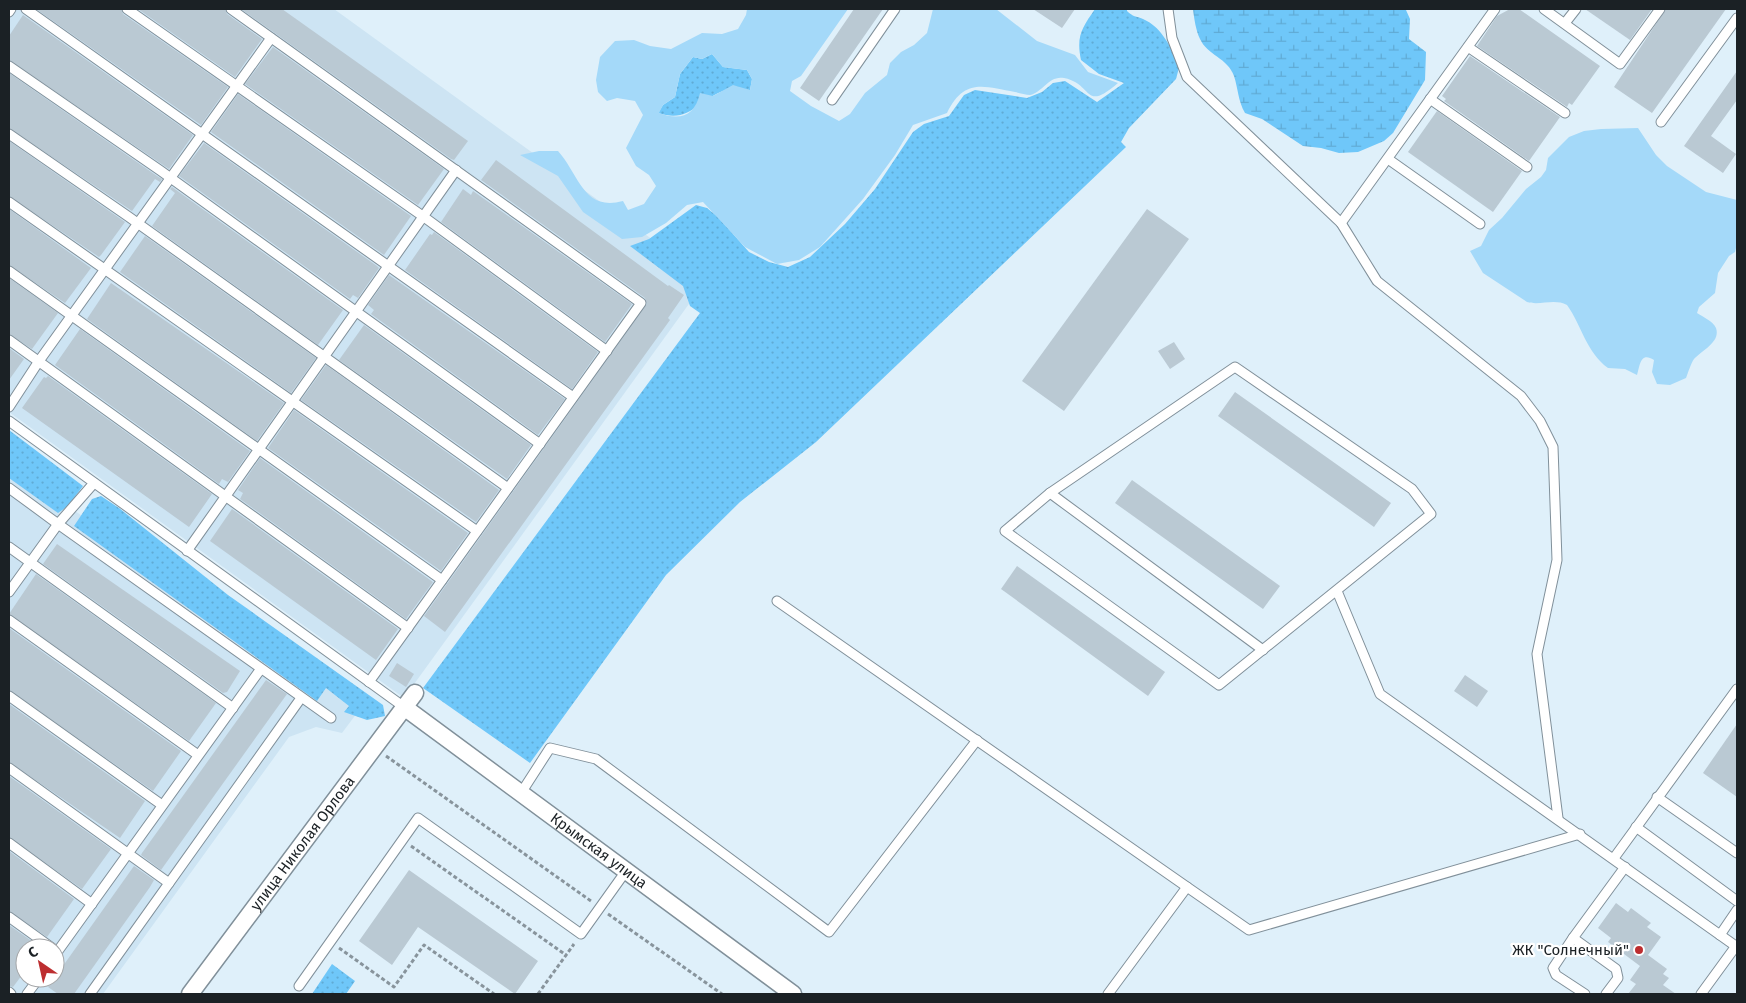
<svg xmlns="http://www.w3.org/2000/svg" width="1746" height="1003" viewBox="0 0 1746 1003" font-family="'Fira Sans',sans-serif">
  <style>
    .built { fill: #cde4f3; fill-rule: evenodd }
    .grass { fill: url(#grass-dots) }
    .wetland { fill: url(#wetland-marsh) }
    .water { fill: #a4d9f9; fill-rule: evenodd }
    .building { fill: #bac9d3 }
    .lines { fill: none; stroke-linecap: round; stroke-linejoin: round }
    .lane-casing { stroke: #81909a; stroke-width: 11 }
    .street-casing { stroke: #81909a; stroke-width: 19 }
    .path { stroke: #88949c; stroke-width: 3; stroke-dasharray: 4 2.5; stroke-linecap: butt }
    .lane { stroke: #fff; stroke-width: 9 }
    .street { stroke: #fff; stroke-width: 16 }
    .poi-dot { fill: #bd2e30; stroke: #fff; stroke-width: 2 }
    .labels { text-anchor: middle; stroke-width: 4.5; stroke-linejoin: round; paint-order: stroke }
    .street-label { font-size: 15px; fill: #1b2125; stroke: #fff }
    .poi-label { font-size: 15px; fill: #1b2125; stroke: #fff; text-anchor: end }
  </style>
  <defs>
    <pattern id="grass-dots" width="8" height="8" patternUnits="userSpaceOnUse" patternTransform="scale(1.25)"><rect width="8" height="8" fill="#6fc7f9"/><path d="M2 2h.1M6 6h.1" fill="none" stroke="#60abd5" stroke-width="1.8" stroke-linecap="round"/></pattern>
    <pattern id="wetland-marsh" width="20" height="14" patternUnits="userSpaceOnUse" patternTransform="scale(1.25)"><rect width="20" height="14" fill="#6fc7f9"/><path d="M1 5h8M5 5V1M11 12h8M15 12V8" fill="none" stroke="#60abd5"/></pattern>
  </defs>
  <rect width="100%" height="100%" fill="#dff0fa"/>
  <g class="built">
    <path d="M 9,9 L 334,9 L 707,279 L 404,698 L 9,412 Z"/>
    <path d="M 9,462 L 224,621 L 321,676 L 363,705 L 342,733 L 316,727 L 289,737 L 103,994 L 9,994 ZM 25,948 L 55,948 L 55,978 L 25,978 Z"/>
  </g>
  <g class="grass">
    <path d="M 1095,9 L 1127,9 L 1127,11 C 1133,17 1136,16 1143,19 C 1162,27 1170,47 1180,64 L 1176,79 L 1129,128 L 1121,142 L 1126,147 L 816,442 L 740,502 L 666,575 L 530,763 L 423,688 L 700,313 L 690,306 L 683,286 L 630,246 L 649,239 L 696,205 L 707,208 L 718,217 L 749,252 L 769,262 L 788,267 L 810,257 L 845,224 L 875,189 L 913,132 L 924,124 L 949,116 L 964,95 L 975,90 L 1027,98 L 1042,92 L 1053,83 L 1065,81 L 1097,102 L 1124,83 L 1099,74 L 1081,60 C 1076,36 1082,28 1095,9 Z"/>
    <path d="M 712,54 L 723,67 L 747,70 L 752,79 L 750,90 C 743,90 733,88 726,90 C 697,99 691,124 658,113 L 663,105 L 675,97 L 680,74 L 693,57 L 702,59 Z"/>
    <path d="M 9,430 L 83,486 L 68,506 L 58,513 L 9,478 Z"/>
    <path d="M 101,496 L 119,508 L 228,595 L 383,705 L 385,716 L 367,720 L 344,712 L 349,706 L 326,688 L 317,701 L 74,526 L 92,499 Z"/>
    <path d="M 332,964 L 355,981 L 346,994 L 312,994 Z"/>
  </g>
  <path class="wetland" d="M 1193,9 L 1406,10 L 1410,19 L 1409,39 L 1426,52 L 1425,80 L 1393,133 L 1384,141 L 1358,152 L 1339,153 L 1321,148 L 1303,146 L 1262,119 L 1245,113 C 1238,101 1238,88 1234,76 C 1228,58 1207,55 1200,39 C 1196,31 1194,18 1193,9 Z"/>
  <g class="water">
    <path d="M 747,9 L 848,9 L 801,76 L 792,81 L 790,91 L 811,106 L 839,121 L 850,114 L 865,93 L 887,75 L 890,63 L 901,52 L 914,45 L 927,33 L 933,9 L 996,9 L 1037,41 L 1075,55 L 1088,72 L 1118,83 C 1083,113 1094,84 1064,78 C 1049,75 1043,92 1030,95 C 1026,95 1020,93 1015,92 C 983,86 964,78 947,113 L 913,125 L 895,155 L 863,199 L 820,247 L 799,260 L 777,264 L 745,247 L 703,202 L 687,205 L 666,223 L 642,237 L 622,239 L 583,212 L 558,176 L 520,155 L 539,151 L 558,151 C 579,174 583,212 623,201 L 628,210 L 644,204 L 656,186 L 649,175 L 636,166 L 626,148 L 643,115 L 635,101 L 617,98 L 607,101 L 598,92 L 596,80 L 600,57 L 615,41 L 634,40 L 650,46 L 671,49 L 702,33 L 722,34 L 738,29 L 746,15 ZM 712,54 L 723,67 L 747,70 L 752,79 L 750,90 L 733,85 L 713,96 L 700,93 C 695,116 680,121 659,113 L 663,105 L 675,97 L 680,74 L 693,57 L 702,59 Z"/>
    <path d="M 1638,128 L 1656,155 L 1667,166 L 1706,192 L 1737,200 L 1737,244 L 1735,252 L 1729,256 L 1718,273 L 1715,293 L 1699,307 L 1697,313 C 1703,317 1713,321 1716,328 C 1721,342 1701,351 1694,359 C 1691,363 1688,373 1686,378 L 1670,385 L 1657,384 L 1652,372 L 1654,360 C 1640,351 1640,366 1637,375 L 1625,369 L 1608,368 C 1586,352 1582,326 1567,305 C 1554,298 1540,306 1527,302 L 1483,273 L 1470,251 L 1481,246 L 1489,230 L 1502,218 L 1526,189 L 1541,177 L 1546,170 L 1548,158 L 1569,137 L 1584,131 L 1601,129 Z"/>
  </g>
  <g class="building">
    <path d="M 36,9 L 121,9 L 123,14 L 228,87 L 201,125 Z"/>
    <path d="M 138,9 L 225,9 L 227,14 L 262,39 L 235,77 Z"/>
    <path d="M 241,9 L 282,9 L 468,141 L 454,160 L 451,159 Z"/>
    <path d="M 854,9 L 883,9 L 819,101 L 800,88 Z"/>
    <path d="M 1033,9 L 1075,9 L 1062,28 Z"/>
    <path d="M 1510,9 L 1519,9 L 1600,66 L 1572,105 L 1569,103 L 1567,107 L 1477,46 L 1497,16 Z"/>
    <path d="M 1585,9 L 1652,9 L 1630,40 Z"/>
    <path d="M 1666,9 L 1726,9 L 1652,113 L 1614,87 Z"/>
    <path d="M 23,15 L 193,135 L 169,169 L 9,60 L 9,36 Z"/>
    <path d="M 273,47 L 444,169 L 418,205 L 245,84 Z"/>
    <path d="M 1470,56 L 1560,117 L 1529,161 L 1444,101 L 1446,99 L 1442,96 Z"/>
    <path d="M 1737,71 L 1737,100 L 1711,136 L 1736,154 L 1723,173 L 1684,146 Z"/>
    <path d="M 9,73 L 157,176 L 162,179 L 160,182 L 155,179 L 132,211 L 9,128 Z"/>
    <path d="M 238,94 L 411,216 L 384,255 L 211,132 Z"/>
    <path d="M 1437,111 L 1522,171 L 1493,212 L 1408,152 Z"/>
    <path d="M 9,141 L 125,222 L 101,255 L 99,257 L 9,196 Z"/>
    <path d="M 204,143 L 377,266 L 379,268 L 358,298 L 353,295 L 350,299 L 179,176 Z"/>
    <path d="M 496,160 L 668,286 L 669,285 L 684,295 L 668,318 L 670,320 L 445,632 L 424,616 L 647,304 L 645,298 L 481,180 Z"/>
    <path d="M 172,187 L 343,310 L 318,345 L 152,226 L 175,193 L 170,189 Z"/>
    <path d="M 463,189 L 471,195 L 473,191 L 632,304 L 605,342 L 441,222 Z"/>
    <path d="M 9,209 L 91,268 L 65,303 L 9,265 Z"/>
    <path d="M 1147,209 L 1189,239 L 1064,411 L 1022,381 Z"/>
    <path d="M 434,232 L 598,352 L 572,389 L 405,270 L 430,234 L 432,235 Z"/>
    <path d="M 145,236 L 316,358 L 291,393 L 120,272 Z"/>
    <path d="M 389,275 L 565,399 L 538,435 L 371,314 L 374,310 L 368,305 Z"/>
    <path d="M 9,278 L 58,313 L 32,349 L 9,334 Z"/>
    <path d="M 111,283 L 284,403 L 257,441 L 87,319 Z"/>
    <path d="M 364,325 L 531,445 L 507,479 L 339,360 Z"/>
    <path d="M 80,329 L 250,451 L 228,482 L 222,479 L 219,484 L 55,365 Z"/>
    <path d="M 1174,342 L 1185,359 L 1170,369 L 1158,351 Z"/>
    <path d="M 9,348 L 24,359 L 9,380 Z"/>
    <path d="M 326,365 L 499,490 L 476,522 L 301,400 Z"/>
    <path d="M 48,376 L 212,494 L 189,527 L 22,408 L 44,377 L 46,378 Z"/>
    <path d="M 1235,392 L 1391,503 L 1374,527 L 1218,416 Z"/>
    <path d="M 294,410 L 468,533 L 441,571 L 268,448 Z"/>
    <path d="M 260,458 L 433,582 L 406,619 L 240,499 L 243,493 L 238,490 Z"/>
    <path d="M 1132,480 L 1280,586 L 1263,609 L 1115,503 Z"/>
    <path d="M 232,509 L 398,629 L 376,660 L 210,541 Z"/>
    <path d="M 57,544 L 240,671 L 227,692 L 223,693 L 43,564 Z"/>
    <path d="M 1017,566 L 1165,672 L 1148,696 L 1001,589 Z"/>
    <path d="M 36,574 L 216,703 L 189,741 L 9,614 Z"/>
    <path d="M 9,628 L 181,751 L 153,791 L 9,690 Z"/>
    <path d="M 397,663 L 414,674 L 406,687 L 389,676 Z"/>
    <path d="M 1465,675 L 1488,691 L 1477,707 L 1454,691 Z"/>
    <path d="M 266,680 L 287,694 L 161,870 L 141,855 L 142,853 Z"/>
    <path d="M 9,704 L 145,801 L 120,838 L 9,762 Z"/>
    <path d="M 1737,724 L 1737,797 L 1703,773 Z"/>
    <path d="M 9,776 L 111,849 L 82,889 L 9,837 Z"/>
    <path d="M 9,851 L 74,899 L 47,937 L 9,911 Z"/>
    <path d="M 134,866 L 154,880 L 150,887 L 74,994 L 58,994 L 48,987 Z"/>
    <path d="M 409,870 L 538,961 L 515,994 L 418,927 L 392,965 L 359,941 Z"/>
    <path d="M 1616,903 L 1628,912 L 1631,908 L 1651,923 L 1647,927 L 1661,937 L 1648,955 L 1667,969 L 1663,974 L 1669,978 L 1663,985 L 1676,994 L 1628,994 L 1636,984 L 1630,980 L 1640,966 L 1608,942 L 1611,938 L 1598,928 Z"/>
    <path d="M 9,925 L 40,947 L 25,948 L 25,971 L 13,987 L 9,986 Z"/>
  </g>
  <g class="lines">
    <g class="lane-casing">
      <g id="lane">
        <path d="M 26,9 L 573,397"/>
        <path d="M 127,9 L 424,217 L 607,351"/>
        <path d="M 231,9 L 641,303 L 369,682"/>
        <path d="M 1168,9 L 1172,38 L 1187,77 L 1341,223 L 1377,281 L 1521,396 L 1540,421 L 1553,447 L 1557,560 L 1537,654 L 1558,818"/>
        <path d="M 1544,9 L 1620,64 L 1660,9"/>
        <path d="M 9,12 L 11,9"/>
        <path d="M 1565,23 L 1576,9"/>
        <path d="M 1468,47 L 1565,113"/>
        <path d="M 9,66 L 161,171 L 540,444"/>
        <path d="M 1430,99 L 1527,167"/>
        <path d="M 832,100 L 895,9"/>
        <path d="M 1661,122 L 1737,18"/>
        <path d="M 9,134 L 129,217 L 508,488"/>
        <path d="M 1388,159 L 1480,224"/>
        <path d="M 9,202 L 477,531"/>
        <path d="M 1341,223 L 1495,9"/>
        <path d="M 9,271 L 442,580"/>
        <path d="M 9,340 L 408,628"/>
        <path d="M 1235,367 L 1412,489 L 1431,514 L 1219,685 L 1005,531 L 1050,493 Z"/>
        <path d="M 9,407 L 39,361 L 271,38"/>
        <path d="M 9,421 L 404,707"/>
        <path d="M 9,488 L 58,524 L 94,483"/>
        <path d="M 1050,493 L 1263,650"/>
        <path d="M 9,547 L 233,708"/>
        <path d="M 187,551 L 456,170"/>
        <path d="M 1337,591 L 1380,694 L 1737,947"/>
        <path d="M 9,592 L 58,524 L 331,718"/>
        <path d="M 777,601 L 1187,887 L 1108,994"/>
        <path d="M 9,620 L 198,755"/>
        <path d="M 9,696 L 162,805"/>
        <path d="M 9,768 L 169,883"/>
        <path d="M 521,793 L 550,748 L 596,759 L 829,932 L 977,740"/>
        <path d="M 1657,797 L 1737,853"/>
        <path d="M 1636,827 L 1737,901"/>
        <path d="M 9,843 L 92,904"/>
        <path d="M 1614,858 L 1737,689"/>
        <path d="M 1187,887 L 1249,930 L 1580,834"/>
        <path d="M 9,917 L 52,948"/>
        <path d="M 1720,935 L 1737,910"/>
        <path d="M 1573,938 L 1553,968 L 1556,975 L 1585,994"/>
        <path d="M 55,955 L 260,670"/>
        <path d="M 299,986 L 418,818 L 581,934 L 626,871"/>
        <path d="M 9,992 L 11,994"/>
        <path d="M 27,994 L 39,978"/>
        <path d="M 90,994 L 301,698"/>
        <path d="M 1606,994 L 1618,978 L 1616,969 L 1573,938 L 1625,867"/>
        <path d="M 1701,994 L 1736,946"/>
      </g>
    </g>
    <g class="street-casing">
      <g id="street">
        <path id="s1" d="M 404,707 L 793,994"/>
        <path id="s2" d="M 190,994 L 415,693"/>
      </g>
    </g>
    <g class="path">
      <path d="M 386,756 L 591,901"/>
      <path d="M 411,846 L 566,955"/>
      <path d="M 608,914 L 722,994"/>
      <path d="M 339,948 L 394,987 L 424,945 L 494,994"/>
      <path d="M 538,994 L 574,944"/>
    </g>
    <use href="#lane" class="lane"/>
    <use href="#street" class="street"/>
  </g>
  <circle class="poi-dot" cx="1639" cy="950" r="5"/>
  <g class="labels">
    <g class="street-label">
      <text dy="5" stroke="none"><textPath href="#s2" startOffset="188">улица Николая Орлова</textPath></text>
      <text dy="5" stroke="none"><textPath href="#s1" startOffset="242">Крымская улица</textPath></text>
    </g>
    <g class="poi-label">
      <text x="1629" y="955">ЖК "Солнечный"</text>
    </g>
  </g>
  <rect width="1746" height="1003" fill="none" stroke="#1b2125" stroke-width="20"/>
  <g transform="translate(40 963) rotate(326)"><circle r="24" fill="#ffffff" stroke="#a4a6a8"/>
  <path d="M0-4L9 19L0 12L-9 19Z" fill="#bd2e30"/>
  <text y="-8" font-size="14" font-weight="bold" text-anchor="middle" fill="#1b2125">С</text>
  </g>
</svg>
